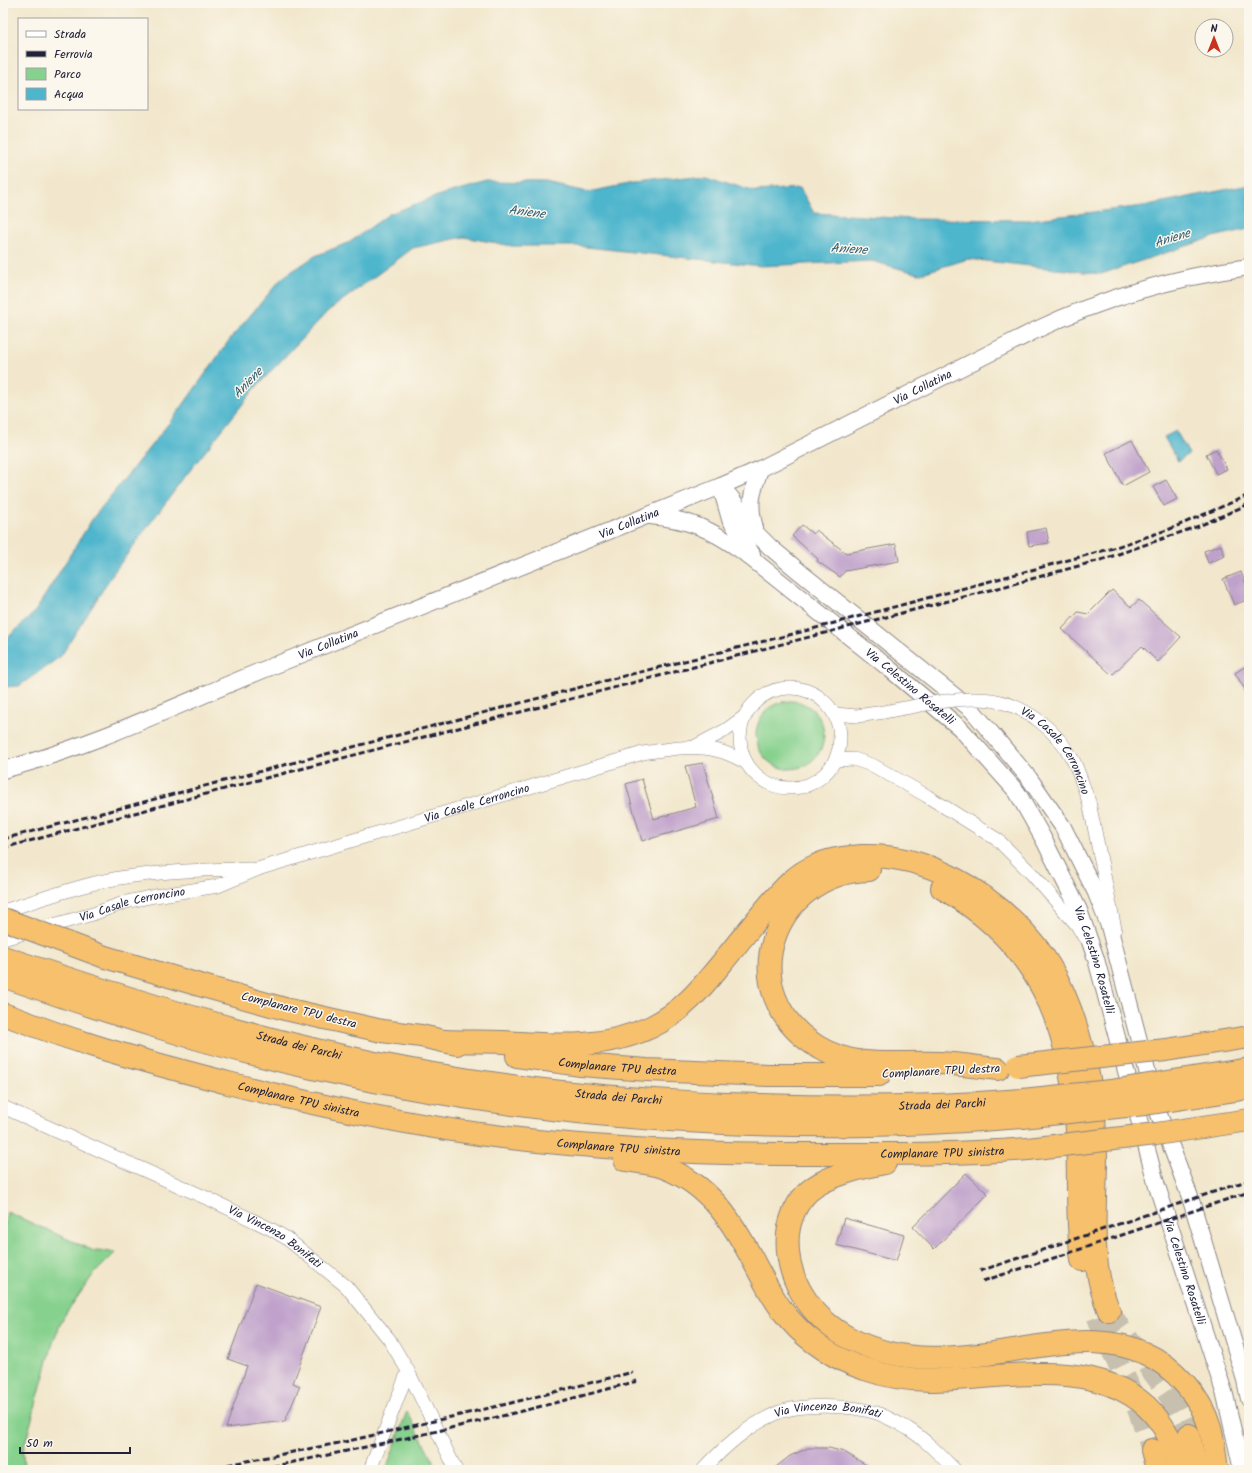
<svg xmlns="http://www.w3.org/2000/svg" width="1252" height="1473" viewBox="0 0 1252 1473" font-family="Kalam,sans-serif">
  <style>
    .green { fill: #87d18e; stroke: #547a64 }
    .water { fill: #4db5cc; stroke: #386c84 }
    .building { fill: #bfa1cb }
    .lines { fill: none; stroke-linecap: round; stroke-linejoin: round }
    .motorway-tunnel { stroke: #c8c0af; stroke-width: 22; stroke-dasharray: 22 11; stroke-linecap: butt }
    .minor-casing { stroke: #8a8484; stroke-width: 14 }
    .tertiary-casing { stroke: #8a8484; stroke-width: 18 }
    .motorway-casing { stroke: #8a8484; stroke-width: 24 }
    .minor { stroke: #fff; stroke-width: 13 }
    .tertiary { stroke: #fff; stroke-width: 16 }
    .motorway { stroke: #f7c06c; stroke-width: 22 }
    .rail { stroke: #22223b; stroke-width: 3; stroke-dasharray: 6 3; stroke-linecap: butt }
    .minor-bridge-casing { stroke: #8a8484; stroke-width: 14; stroke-linecap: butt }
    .motorway-bridge-casing { stroke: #8a8484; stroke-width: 24; stroke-linecap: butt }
    .minor-bridge { stroke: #fff; stroke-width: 13 }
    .motorway-bridge { stroke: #f7c06c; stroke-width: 22 }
    .labels { text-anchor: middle; stroke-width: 3; stroke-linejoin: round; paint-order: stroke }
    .street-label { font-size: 12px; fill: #22223b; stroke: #fbf7ec }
    .water-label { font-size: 13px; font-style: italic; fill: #335d75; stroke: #fbf7ec }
  </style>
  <rect width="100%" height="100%" fill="#fbf7ec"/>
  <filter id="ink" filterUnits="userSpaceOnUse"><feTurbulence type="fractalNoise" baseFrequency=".025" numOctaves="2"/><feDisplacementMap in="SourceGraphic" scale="8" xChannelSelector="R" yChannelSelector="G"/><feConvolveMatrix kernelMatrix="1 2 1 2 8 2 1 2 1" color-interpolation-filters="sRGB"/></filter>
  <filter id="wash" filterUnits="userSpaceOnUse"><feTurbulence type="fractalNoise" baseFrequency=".012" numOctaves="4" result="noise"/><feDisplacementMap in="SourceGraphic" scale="16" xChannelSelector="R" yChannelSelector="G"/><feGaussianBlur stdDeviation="0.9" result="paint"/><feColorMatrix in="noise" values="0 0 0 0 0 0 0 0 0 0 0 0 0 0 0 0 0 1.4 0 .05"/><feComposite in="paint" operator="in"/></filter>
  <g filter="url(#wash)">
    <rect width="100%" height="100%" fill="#f2e7cc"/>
    <g class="green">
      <circle cx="790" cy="735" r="34"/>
      <path d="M 7,1212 L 94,1251 L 116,1252 L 93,1275 L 64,1316 L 54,1339 L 23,1451 L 24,1470 L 3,1470 L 3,1231 Z"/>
      <path d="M 407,1411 L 438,1470 L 386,1470 Z"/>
    </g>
    <g class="water">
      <path d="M 706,175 L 755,191 L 800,188 L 814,213 L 912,219 L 1029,220 L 1143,206 L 1249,185 L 1249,229 L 1217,236 L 1101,274 L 968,259 L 919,274 L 872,261 L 761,266 L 577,246 L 512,246 L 464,237 L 413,248 L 328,311 L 257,386 L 184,478 L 114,572 L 61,656 L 19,686 L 3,687 L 3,642 L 34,613 L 93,518 L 181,408 L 230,339 L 282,278 L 315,256 L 350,242 L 389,214 L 443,194 L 487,182 L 547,183 L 588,192 L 633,183 Z"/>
      <path d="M 1176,431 L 1189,454 L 1178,461 L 1164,437 Z"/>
    </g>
    <g id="blocks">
      <g class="building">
        <path d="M 1132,440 L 1149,472 L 1123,486 L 1106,453 Z"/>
        <path d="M 1216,449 L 1227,469 L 1216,474 L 1206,454 Z"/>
        <path d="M 1166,480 L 1177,499 L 1164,506 L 1153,487 Z"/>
        <path d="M 802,525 L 813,534 L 816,530 L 846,553 L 896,544 L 899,561 L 845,571 L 840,577 L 817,561 L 818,559 L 792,536 Z"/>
        <path d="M 1046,528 L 1049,543 L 1029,546 L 1027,532 Z"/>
        <path d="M 1221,545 L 1225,556 L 1208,563 L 1204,551 Z"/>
        <path d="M 1241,572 L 1249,592 L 1249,599 L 1234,605 L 1223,579 Z"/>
        <path d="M 1112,590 L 1131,607 L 1139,600 L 1181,637 L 1158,662 L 1142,646 L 1112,675 L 1062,629 L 1078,612 L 1088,614 Z"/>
        <path d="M 1249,664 L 1249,696 L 1235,673 Z"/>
        <path d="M 703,763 L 719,819 L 642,841 L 626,784 L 642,779 L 654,819 L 696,807 L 685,766 Z"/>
        <path d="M 966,1173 L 988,1194 L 934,1249 L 913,1227 Z"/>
        <path d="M 844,1218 L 904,1235 L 896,1261 L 836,1245 Z"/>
        <path d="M 256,1283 L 321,1307 L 293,1383 L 300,1386 L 285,1421 L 226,1428 L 247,1366 L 228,1359 Z"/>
        <path d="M 808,1448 L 829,1448 L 844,1452 L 875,1470 L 772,1470 L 790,1456 Z"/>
      </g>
    </g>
  </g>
  <g filter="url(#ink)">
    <use href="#blocks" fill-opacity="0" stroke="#8a8484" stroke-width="1"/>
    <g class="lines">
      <g class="motorway-tunnel">
        <path d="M 1109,1311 C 1133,1352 1175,1391 1189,1435"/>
        <path d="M 1097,1317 C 1103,1334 1112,1349 1119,1365 C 1132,1392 1143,1421 1152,1450"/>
      </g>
      <g class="minor-casing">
        <g id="minor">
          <circle cx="790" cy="738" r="50"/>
          <path d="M 835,714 L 857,716 L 884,712"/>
          <path d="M 694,747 L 726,730 L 744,717"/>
          <path d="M 836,760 L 854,759 L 874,766 L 927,796 L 998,840 L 1032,874 L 1077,925 L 1084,937"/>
          <path d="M 1089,802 L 1115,929"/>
          <path d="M 3,911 C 43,899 84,883 126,877 C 168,871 211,869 253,869"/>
          <path id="s1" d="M 3,939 L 93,914 L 126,902 L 155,896 L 218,886 L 261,868 L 643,753 C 668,749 694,744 719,751 C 728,753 737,758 745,762"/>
          <path id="s2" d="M 3,1107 L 211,1200 L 271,1229 L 286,1238 L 346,1286 L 389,1339 L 408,1371 L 456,1470"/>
          <path d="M 370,1470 L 408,1371"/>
          <path id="s3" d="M 703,1470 C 724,1447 746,1427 775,1414 C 799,1403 851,1405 877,1413 C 887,1417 898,1423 907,1428 C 925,1439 940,1455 955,1470"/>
        </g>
      </g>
      <g class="tertiary-casing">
        <g id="tertiary">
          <path d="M 721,486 L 732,499 L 755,532 L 770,547 L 801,573 L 972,710 L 1029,778 L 1063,827 L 1096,893 L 1109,926 L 1157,1109 L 1190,1197 L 1245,1380 L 1249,1399"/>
          <path d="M 722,491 L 730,519 L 752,554"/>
          <path id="s4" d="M 650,516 C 688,519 711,529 742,551 L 891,670 L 960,728 L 1017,792 L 1043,838 L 1079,910 L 1096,959 L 1156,1183 L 1225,1395 L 1242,1470"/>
          <path d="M 755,528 C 748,503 752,493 760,469"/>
          <path id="s5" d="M 3,770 C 93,746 177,705 263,670 C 416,609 569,548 721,486 L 760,469 L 1036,330 C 1103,298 1175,277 1249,267"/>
        </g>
      </g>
      <g class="motorway-casing">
        <g id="motorway">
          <path d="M 869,870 C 771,873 730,994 818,1047 C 856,1070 898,1061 940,1063 C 959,1064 978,1067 998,1069"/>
          <path d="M 942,888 C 1037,942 1071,1024 1077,1130 C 1079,1173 1076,1217 1082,1260"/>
          <path id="s6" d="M 3,957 C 113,994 224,1029 338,1055 C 477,1087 619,1101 761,1105 C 848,1108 935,1107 1022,1100"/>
          <path d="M 3,976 C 106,1012 211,1046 317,1069 C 499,1110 685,1128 871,1125 C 921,1124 971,1121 1022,1117"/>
          <path d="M 285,1009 L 382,1031 L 421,1036 L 457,1044"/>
          <path id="s7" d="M 3,1014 C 29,1023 55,1034 82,1042 C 130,1058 179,1070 228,1083 C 311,1104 394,1122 479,1134 C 599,1150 719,1155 840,1154 C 903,1154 965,1154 1028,1149"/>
          <path d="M 444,1041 C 464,1042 483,1041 503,1042 C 555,1045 602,1050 651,1027 C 684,1011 703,986 726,958 C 740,940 755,922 770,904 C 783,889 796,874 815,866 C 829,859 846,857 862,856 C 893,855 922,862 950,876 C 1000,902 1042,942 1064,994 C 1086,1045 1095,1101 1096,1157 C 1096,1209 1088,1261 1109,1311"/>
          <path id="s8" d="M 517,1056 L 581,1065 L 647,1070 L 768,1075 L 879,1075"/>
          <path d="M 625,1160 C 638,1162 651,1163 663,1167 C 711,1185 734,1224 756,1266 C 766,1285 776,1304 790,1320 C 809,1342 837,1360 865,1369 C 885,1376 908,1380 930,1380 C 999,1380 1089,1355 1146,1406 C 1165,1424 1175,1445 1179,1470"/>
          <path d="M 885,1163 C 863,1167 826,1176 809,1191 C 797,1202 790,1218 788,1234 C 784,1278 811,1318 849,1338 C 913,1372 979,1354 1047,1345 C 1079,1341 1114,1339 1144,1353 C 1174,1366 1201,1397 1210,1428 C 1214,1442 1215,1456 1217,1470"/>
          <path d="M 1189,1435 L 1196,1470"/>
          <path d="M 1152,1450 L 1157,1470"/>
        </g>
      </g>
      <use href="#minor" class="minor"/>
      <use href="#tertiary" class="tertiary"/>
      <use href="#motorway" class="motorway"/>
      <g class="rail">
        <path d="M 3,839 L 600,682 L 801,632 L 1113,548 L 1170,529 L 1249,495"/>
        <path d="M 3,848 L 262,779 L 1002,587 L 1104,559 L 1199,526 L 1249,504"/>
        <path d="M 980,1271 L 1249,1180"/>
        <path d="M 983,1281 L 1063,1255 L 1249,1192"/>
        <path d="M 201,1470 L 344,1442 L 511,1403 L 633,1372"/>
        <path d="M 255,1470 C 383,1444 511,1416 637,1381"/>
      </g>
      <g class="minor-bridge-casing">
        <g id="minor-bridge">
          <path id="s9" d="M 884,712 C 917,706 957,696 991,700 C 1026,705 1058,731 1074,762 C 1080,775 1084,789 1089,802"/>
        </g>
      </g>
      <g class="motorway-bridge-casing">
        <g id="motorway-bridge">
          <path d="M 3,919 L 105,957 L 196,984 L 285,1009"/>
          <path d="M 1018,1066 L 1166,1050 L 1249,1037"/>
          <path d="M 1022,1100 L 1111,1091 L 1249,1069"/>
          <path d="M 1022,1117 L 1145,1104 L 1249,1088"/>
          <path d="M 1028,1149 L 1156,1134 L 1249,1120"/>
        </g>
      </g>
      <use href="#minor-bridge" class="minor-bridge"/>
      <use href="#motorway-bridge" class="motorway-bridge"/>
    </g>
  </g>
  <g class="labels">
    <g class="street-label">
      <text dy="4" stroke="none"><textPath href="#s5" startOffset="997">Via Collatina</textPath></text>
      <text dy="4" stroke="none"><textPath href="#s5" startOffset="673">Via Collatina</textPath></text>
      <text dy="4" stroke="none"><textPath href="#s5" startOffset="349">Via Collatina</textPath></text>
      <text dy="4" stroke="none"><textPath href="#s4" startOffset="316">Via Celestino Rosatelli</textPath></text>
      <text dy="4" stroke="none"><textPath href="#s9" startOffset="195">Via Casale Cerroncino</textPath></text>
      <text dy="4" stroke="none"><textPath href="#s1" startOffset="494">Via Casale Cerroncino</textPath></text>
      <text dy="4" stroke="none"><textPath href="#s1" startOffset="134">Via Casale Cerroncino</textPath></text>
      <text dy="4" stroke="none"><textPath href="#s4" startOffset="652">Via Celestino Rosatelli</textPath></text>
      <text transform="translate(299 1010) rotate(14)" y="4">Complanare TPU destra</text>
      <text dy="4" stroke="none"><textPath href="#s6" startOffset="309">Strada dei Parchi</textPath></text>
      <text dy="4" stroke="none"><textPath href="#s8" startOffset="101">Complanare TPU destra</textPath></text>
      <text transform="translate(941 1071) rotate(-3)" y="4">Complanare TPU destra</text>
      <text dy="4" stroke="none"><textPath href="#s6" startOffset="633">Strada dei Parchi</textPath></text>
      <text dy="4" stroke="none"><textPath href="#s7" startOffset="308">Complanare TPU sinistra</textPath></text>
      <text dy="4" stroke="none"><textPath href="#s6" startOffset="957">Strada dei Parchi</textPath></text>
      <text dy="4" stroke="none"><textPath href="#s7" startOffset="632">Complanare TPU sinistra</textPath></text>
      <text dy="4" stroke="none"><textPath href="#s7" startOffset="956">Complanare TPU sinistra</textPath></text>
      <text dy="4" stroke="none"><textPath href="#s2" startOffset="302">Via Vincenzo Bonifati</textPath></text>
      <text dy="4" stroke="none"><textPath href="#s4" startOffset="976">Via Celestino Rosatelli</textPath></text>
      <text dy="4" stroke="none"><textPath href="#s3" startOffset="146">Via Vincenzo Bonifati</textPath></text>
    </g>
    <g class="water-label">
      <text transform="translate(527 211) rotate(7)" y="5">Aniene</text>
      <text transform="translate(1172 237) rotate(-17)" y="5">Aniene</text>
      <text transform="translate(849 248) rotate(3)" y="5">Aniene</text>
      <text transform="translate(247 382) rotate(-46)" y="5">Aniene</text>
    </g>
  </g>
  <rect width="1252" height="1473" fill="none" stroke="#fbf7ec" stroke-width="16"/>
  <rect x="18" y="18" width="130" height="92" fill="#fbf7ec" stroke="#a4a2a5"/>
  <rect x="26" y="31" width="20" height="6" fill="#ffffff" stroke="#a4a2a5"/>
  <text x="54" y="38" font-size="12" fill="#22223b">Strada</text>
  <rect x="26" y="51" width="20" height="6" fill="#22223b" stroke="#a4a2a5"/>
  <text x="54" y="58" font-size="12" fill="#22223b">Ferrovia</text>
  <rect x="26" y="68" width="20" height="12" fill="#87d18e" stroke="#a4a2a5"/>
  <text x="54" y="78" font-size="12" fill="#22223b">Parco</text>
  <rect x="26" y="88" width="20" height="12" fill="#4db5cc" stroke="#a4a2a5"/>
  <text x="54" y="98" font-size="12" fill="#22223b">Acqua</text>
  <g transform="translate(1214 38)"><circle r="19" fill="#fbf7ec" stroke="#a4a2a5"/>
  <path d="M0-3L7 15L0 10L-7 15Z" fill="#c8321e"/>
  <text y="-6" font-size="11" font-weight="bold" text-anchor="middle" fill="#22223b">N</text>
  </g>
  <path d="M20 1447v6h110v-6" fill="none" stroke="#22223b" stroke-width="2"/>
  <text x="26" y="1447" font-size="12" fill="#22223b" stroke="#fbf7ec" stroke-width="3" paint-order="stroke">50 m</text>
</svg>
